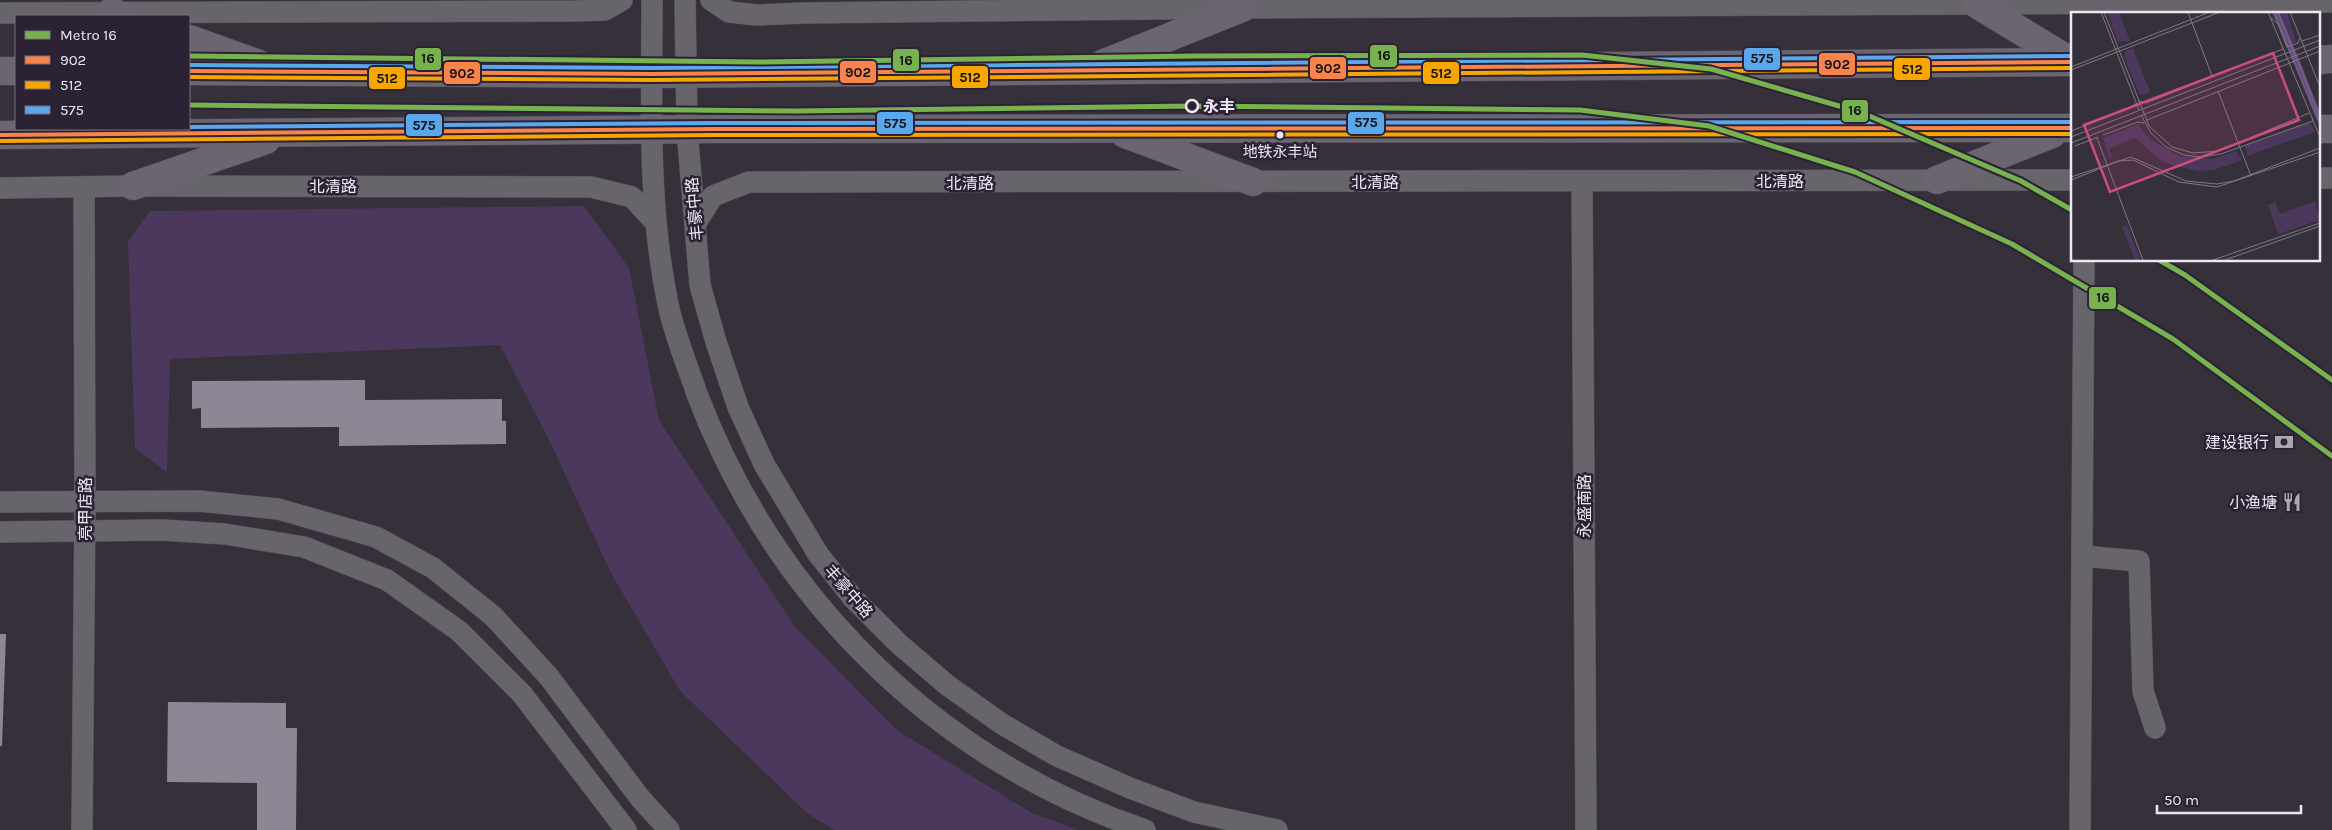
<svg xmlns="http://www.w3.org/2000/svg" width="2332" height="830" viewBox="0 0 2332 830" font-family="Karla,'Noto Sans SC',sans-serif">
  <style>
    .green { fill: #4c385d }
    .building { fill: #8e8694 }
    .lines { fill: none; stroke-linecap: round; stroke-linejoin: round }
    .minor-casing { stroke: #534f57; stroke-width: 22 }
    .major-casing { stroke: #534f57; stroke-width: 29 }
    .minor { stroke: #68646b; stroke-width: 21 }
    .major { stroke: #6b6571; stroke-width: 28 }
    .bus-1-casing { stroke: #2b2234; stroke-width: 8 }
    .bus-2-casing { stroke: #2b2234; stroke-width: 8 }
    .bus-3-casing { stroke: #2b2234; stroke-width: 8 }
    .bus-1 { stroke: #f8844c; stroke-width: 4 }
    .bus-2 { stroke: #f7a600; stroke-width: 4 }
    .bus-3 { stroke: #5aa8eb; stroke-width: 4 }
    .metro-1-casing { stroke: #2b2234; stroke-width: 9 }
    .metro-1 { stroke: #78b24f; stroke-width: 5 }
    .stop-dot { fill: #2b2234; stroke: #ede7f3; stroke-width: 2.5 }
    .bus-dot { fill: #ede7f3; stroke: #2b2234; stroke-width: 2 }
    .labels { text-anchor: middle; stroke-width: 5; stroke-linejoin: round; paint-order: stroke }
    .bus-label { font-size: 15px; fill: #ede7f3; stroke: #2b2234 }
    .stop-label { font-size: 16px; font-weight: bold; fill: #ede7f3; stroke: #2b2234; text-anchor: start }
    .street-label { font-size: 16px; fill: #ede7f3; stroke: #2b2234 }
    .poi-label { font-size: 16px; fill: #ede7f3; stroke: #2b2234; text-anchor: end }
    .inset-river { fill: none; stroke: #715a85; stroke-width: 2.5 }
    .inset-road { fill: none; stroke: #7f7984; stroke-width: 1 }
    .view { fill: #cd4c81; fill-opacity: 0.15; stroke: #cd4c81; stroke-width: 2.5 }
    .inset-edge { fill: none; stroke: #ede7f3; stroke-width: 2.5 }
    .line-badge { stroke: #2b2234; stroke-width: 2 }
    .pale-badge-label { font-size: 14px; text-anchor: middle; font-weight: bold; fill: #111 }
  </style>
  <rect width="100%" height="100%" fill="#35303a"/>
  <path class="green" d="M 584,206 L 629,268 L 659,420 L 796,628 L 898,731 L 1032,813 L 1078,830 L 834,830 L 806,812 L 680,691 L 611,573 L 550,442 L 500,345 L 170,359 L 167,472 L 135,448 L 128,241 L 150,211 Z"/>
  <g class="building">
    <path d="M 365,380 L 365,400 L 502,399 L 502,421 L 506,421 L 506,444 L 339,446 L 339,427 L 201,428 L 201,408 L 192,409 L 192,381 Z"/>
    <path d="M 0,634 L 6,634 L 2,746 L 0,746 Z"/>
    <path d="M 168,702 L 286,703 L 286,728 L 297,728 L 296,830 L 257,830 L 257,783 L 167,782 Z"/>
  </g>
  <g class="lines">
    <g class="minor-casing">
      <g id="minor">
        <path d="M 652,0 C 652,101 647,204 668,304 C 674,334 687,364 697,394 C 775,599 936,759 1145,830"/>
        <path d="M 685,0 L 687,129 L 700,285 L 716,342 L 738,407 L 764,464 L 818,554 L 853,598 L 899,644 L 947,685 L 1002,724 L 1057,756 L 1130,788 L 1194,812 L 1277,830"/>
        <path d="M 711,0 L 729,12 L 757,15 L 803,13 L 1242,8 L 2332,2"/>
        <path d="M 0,13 L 575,11 L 605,10 L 622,0"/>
        <path d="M 2318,178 L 2332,178"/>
        <path d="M 1582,181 L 1586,830"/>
        <path d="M 0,188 L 133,186 L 591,187 L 632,197 L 654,221"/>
        <path d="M 696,223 L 713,196 L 749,182 L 2072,180"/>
        <path d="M 0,502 L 199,501 L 278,509 L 376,537 L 433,568 L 493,616 L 549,677 L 640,798 L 669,830"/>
        <path d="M 0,532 L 162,530 L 225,534 L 304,547 L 387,580 L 459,631 L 522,694 L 626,830"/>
        <path d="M 2082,556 L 2139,561 L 2143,691 L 2155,728"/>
        <path d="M 82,830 L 85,502 L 84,187"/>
        <path d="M 2080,830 L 2084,260"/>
      </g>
    </g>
    <g class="major-casing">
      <g id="major">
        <path d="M 1978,5 L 2072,62"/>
        <path d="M 111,12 L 123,16"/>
        <path d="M 189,39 L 259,64"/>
        <path d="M 2318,60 L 2332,59"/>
        <path d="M 1102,64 L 1242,8"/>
        <path d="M 0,71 L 16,71"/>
        <path d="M 189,71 L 652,74 L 2072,62"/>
        <path d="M 2318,129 L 2332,129"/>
        <path d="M 1125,134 L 1253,182"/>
        <path d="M 0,135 L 714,129 L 2072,128"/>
        <path d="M 1937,180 L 2052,134"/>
        <path d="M 133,186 L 266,140"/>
      </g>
    </g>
    <use href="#minor" class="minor"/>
    <use href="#major" class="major"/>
    <g class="bus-1-casing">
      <g id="bus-1">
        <path d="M 189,71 L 652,74 L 2072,62"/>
        <path d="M 0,135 L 714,129 L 2072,128"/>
      </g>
    </g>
    <g class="bus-2-casing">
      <g id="bus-2">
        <path d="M 189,77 L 652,80 L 2072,68"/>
        <path d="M 0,141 L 714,135 L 2072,134"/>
      </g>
    </g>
    <g class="bus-3-casing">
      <g id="bus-3">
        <path d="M 189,65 L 652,68 L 2072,56"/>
        <path d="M 189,127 L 714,123 L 2072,122"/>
      </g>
    </g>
    <use href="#bus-1" class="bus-1"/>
    <use href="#bus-2" class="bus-2"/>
    <use href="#bus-3" class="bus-3"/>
    <g class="metro-1-casing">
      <g id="metro-1">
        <path d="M 189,56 L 759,62 L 1194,56 L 1582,55 L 1711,69 L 1860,112 L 2021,181 L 2072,210"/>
        <path d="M 189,105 L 795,111 L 1193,106 L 1580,110 L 1709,126 L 1855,172 L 2012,244 L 2173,339 L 2332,456"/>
        <path d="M 2159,260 L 2185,275 L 2332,380"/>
      </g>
    </g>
    <use href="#metro-1" class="metro-1"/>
  </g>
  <defs>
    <g id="bank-bare" transform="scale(1.5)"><path d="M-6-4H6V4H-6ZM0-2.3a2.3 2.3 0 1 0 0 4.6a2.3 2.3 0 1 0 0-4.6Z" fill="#ada7b2" stroke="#2b2234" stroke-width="2.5" paint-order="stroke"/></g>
    <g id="restaurant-bare" transform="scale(1.5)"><path d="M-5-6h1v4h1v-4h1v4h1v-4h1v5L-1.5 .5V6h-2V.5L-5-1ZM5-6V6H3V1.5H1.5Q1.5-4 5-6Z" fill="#ada7b2" stroke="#2b2234" stroke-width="2.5" paint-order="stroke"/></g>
  </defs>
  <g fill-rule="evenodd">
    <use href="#bank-bare" x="2284" y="442"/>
    <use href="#restaurant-bare" x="2292" y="502"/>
  </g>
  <circle class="stop-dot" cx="1192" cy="106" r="6"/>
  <circle class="bus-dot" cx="1280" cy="135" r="4.5"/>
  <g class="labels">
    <g class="bus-label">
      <text x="1280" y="157">地铁永丰站</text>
    </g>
    <g class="stop-label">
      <text x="1203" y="112">永丰</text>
    </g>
    <g class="street-label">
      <text x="1780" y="187">北清路</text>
      <text x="1375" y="188">北清路</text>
      <text x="970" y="189">北清路</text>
      <text x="333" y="192">北清路</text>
      <text transform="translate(694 209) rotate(-95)" y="6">丰豪中路</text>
      <text transform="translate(1584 506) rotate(-90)" y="6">永盛南路</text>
      <text transform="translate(85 509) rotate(-90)" y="6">亮甲店路</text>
      <text transform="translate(849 591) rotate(49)" y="6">丰豪中路</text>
    </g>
    <g class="poi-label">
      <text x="2269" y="448">建设银行</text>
      <text x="2277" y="508">小渔塘</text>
    </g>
  </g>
  <g transform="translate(2071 12)">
    <rect width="249" height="249" fill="#35303a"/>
    <path d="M 36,0 L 48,0 L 59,29 L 47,30 ZM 200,0 L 216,0 L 225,30 L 217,32 ZM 62,36 L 79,80 L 73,83 L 68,82 L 53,44 L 55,39 ZM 236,111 L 241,113 L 244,120 L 176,144 L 174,134 ZM 67,112 L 79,127 L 108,144 L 141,147 L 165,139 L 171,148 L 143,158 L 128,159 L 103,154 L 89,148 L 64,126 L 38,137 L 41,146 L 38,145 L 32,126 ZM 244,189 L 249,208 L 207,222 L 197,193 L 204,190 L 209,202 ZM 56,213 L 69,247 L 64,248 L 51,215 Z" fill="#4c385d"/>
    <path d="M 205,0 L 208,0 L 229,50 L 249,101 L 249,109 Z" fill="#715a85"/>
    <path class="inset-river" d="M 203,0 L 249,112"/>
    <path class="inset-road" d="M 30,0 L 68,98M 33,0 L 78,114 L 101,135 L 122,141 L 148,139 L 238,101M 117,0 L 141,64M 197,0 L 249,125M 219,0 L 249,75M 199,5 L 207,12 L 216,35 L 227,31 L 229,26M 231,29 L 249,23M 0,55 L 139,0M 0,58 L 149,0M 147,79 L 180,164M 67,89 L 75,91 L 212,37M 70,103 L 80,121 L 95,135 L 113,143 L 130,145 L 150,142 L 242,109M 76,108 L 249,39M 0,119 L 62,95 L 64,91M 32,123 L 67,110 L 73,111M 0,125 L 249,28M 26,126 L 72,248M 0,131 L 249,34M 4,134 L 27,125M 0,165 L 60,145 L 115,169 L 146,172 L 163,169 L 249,136M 0,168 L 48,149 L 62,148 L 108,170 L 146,175 L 249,140M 142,248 L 249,211M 154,248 L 249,214"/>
    <path class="view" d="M 202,41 L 228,108 L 39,180 L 13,113 Z"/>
    <rect width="249" height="249" class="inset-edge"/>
  </g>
  <g class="line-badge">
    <rect x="1369" y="44" width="29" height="24" rx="5" fill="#78b24f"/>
    <rect x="414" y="47" width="28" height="24" rx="5" fill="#78b24f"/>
    <rect x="1743" y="47" width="38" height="24" rx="5" fill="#5aa8eb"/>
    <rect x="892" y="48" width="28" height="24" rx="5" fill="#78b24f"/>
    <rect x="1818" y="52" width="38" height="24" rx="5" fill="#f8844c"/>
    <rect x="1309" y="56" width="38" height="24" rx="5" fill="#f8844c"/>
    <rect x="1893" y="57" width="38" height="24" rx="5" fill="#f7a600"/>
    <rect x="839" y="60" width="38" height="24" rx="5" fill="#f8844c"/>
    <rect x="443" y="61" width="38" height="24" rx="5" fill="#f8844c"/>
    <rect x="1422" y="61" width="38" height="24" rx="5" fill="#f7a600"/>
    <rect x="951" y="65" width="38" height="24" rx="5" fill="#f7a600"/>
    <rect x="368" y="66" width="38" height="24" rx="5" fill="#f7a600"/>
    <rect x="1841" y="99" width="28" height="24" rx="5" fill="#78b24f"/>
    <rect x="1347" y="111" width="38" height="24" rx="5" fill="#5aa8eb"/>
    <rect x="876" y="111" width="38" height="24" rx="5" fill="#5aa8eb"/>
    <rect x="405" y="113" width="38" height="24" rx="5" fill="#5aa8eb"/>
    <rect x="2088" y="286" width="29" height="24" rx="5" fill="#78b24f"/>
  </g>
  <g class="pale-badge-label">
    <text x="1384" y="60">16</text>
    <text x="428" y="63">16</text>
    <text x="1762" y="63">575</text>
    <text x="906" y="65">16</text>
    <text x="1837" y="69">902</text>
    <text x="1328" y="73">902</text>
    <text x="1912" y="74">512</text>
    <text x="858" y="77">902</text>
    <text x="462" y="78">902</text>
    <text x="1441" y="78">512</text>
    <text x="970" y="82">512</text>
    <text x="387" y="83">512</text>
    <text x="1855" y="115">16</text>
    <text x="1366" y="127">575</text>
    <text x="895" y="128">575</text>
    <text x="424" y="130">575</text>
    <text x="2103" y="302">16</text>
  </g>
  <rect x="15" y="15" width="175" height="115" fill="#2b2234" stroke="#797180"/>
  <rect x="25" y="31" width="25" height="8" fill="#78b24f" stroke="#797180"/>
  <text x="60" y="40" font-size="15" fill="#ede7f3">Metro 16</text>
  <rect x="25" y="56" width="25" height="8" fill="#f8844c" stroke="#797180"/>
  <text x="60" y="65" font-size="15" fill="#ede7f3">902</text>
  <rect x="25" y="81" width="25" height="8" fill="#f7a600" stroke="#797180"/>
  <text x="60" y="90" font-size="15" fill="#ede7f3">512</text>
  <rect x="25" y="106" width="25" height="8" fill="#5aa8eb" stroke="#797180"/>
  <text x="60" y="115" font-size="15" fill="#ede7f3">575</text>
  <path d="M2157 805v8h144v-8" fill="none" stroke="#ede7f3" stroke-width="2.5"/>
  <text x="2164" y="805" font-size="15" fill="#ede7f3" stroke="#2b2234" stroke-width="4" paint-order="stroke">50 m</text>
</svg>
